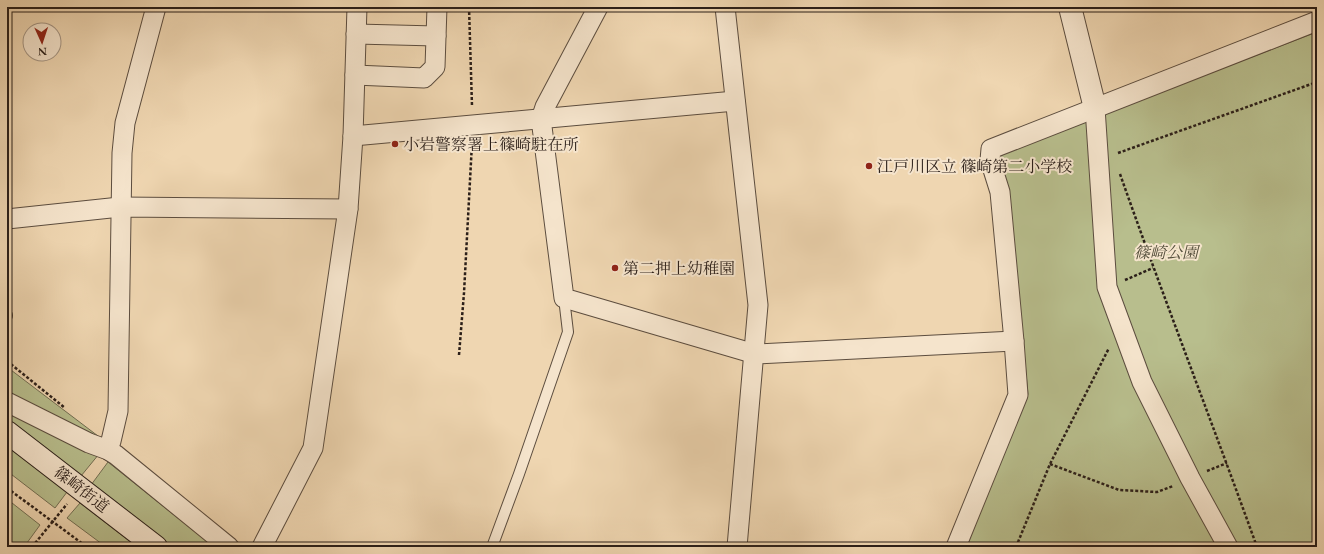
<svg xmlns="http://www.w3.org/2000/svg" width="1324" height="554" viewBox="0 0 1324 554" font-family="'EB Garamond','Noto Serif JP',serif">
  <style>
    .green { fill: #b8be8d; stroke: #726e53 }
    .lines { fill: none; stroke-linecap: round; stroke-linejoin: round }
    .service-casing { stroke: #5c4d3f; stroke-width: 12 }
    .minor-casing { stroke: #5c4d3f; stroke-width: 21 }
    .tertiary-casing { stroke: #5c4d3f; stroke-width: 24 }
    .secondary-casing { stroke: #2b1f19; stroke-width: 24 }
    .path { stroke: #2b1f19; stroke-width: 2.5; stroke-dasharray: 3 2; stroke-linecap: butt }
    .service { stroke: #f5e4cc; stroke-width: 10 }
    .minor { stroke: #f5e4cc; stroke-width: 19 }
    .tertiary { stroke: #f5e4cc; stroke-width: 22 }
    .secondary { stroke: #f5e4cc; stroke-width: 22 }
    .poi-dot { fill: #8f2418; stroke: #f5e4cc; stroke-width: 1.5 }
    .labels { text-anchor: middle; stroke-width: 4; stroke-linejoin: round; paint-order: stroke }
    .poi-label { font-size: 16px; fill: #2b1f19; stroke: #f5e4cc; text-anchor: start }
    .park-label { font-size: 16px; font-style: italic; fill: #554f3c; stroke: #f5e4cc }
    .street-label { font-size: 16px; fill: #2b1f19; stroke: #f5e4cc }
  </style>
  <rect width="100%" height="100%" fill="#efd6b1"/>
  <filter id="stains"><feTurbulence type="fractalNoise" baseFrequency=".005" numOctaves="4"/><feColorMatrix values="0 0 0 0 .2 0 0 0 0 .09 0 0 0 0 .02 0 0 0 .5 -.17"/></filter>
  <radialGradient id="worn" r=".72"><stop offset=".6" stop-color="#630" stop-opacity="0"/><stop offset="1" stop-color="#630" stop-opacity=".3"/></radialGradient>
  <g class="green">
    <path d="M 1317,32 L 1317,547 L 964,547 L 1028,394 L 1008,187 L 999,161 L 1004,152 Z"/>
    <path d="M 7,367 L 98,436 L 95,439 L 7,397 Z"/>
    <path d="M 7,409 L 99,454 L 81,476 L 7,420 Z"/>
    <path d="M 7,446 L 67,492 L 55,508 L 7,471 Z"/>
    <path d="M 108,462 L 214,547 L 172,547 L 91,485 Z"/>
    <path d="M 7,499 L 40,525 L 24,547 L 7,547 Z"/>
    <path d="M 80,503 L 137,547 L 106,547 L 67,518 Z"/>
  </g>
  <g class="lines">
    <g class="service-casing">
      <g id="service">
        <path d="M 7,315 L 7,316"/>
        <path d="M 492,547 L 519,474 L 568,332 L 564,298"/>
      </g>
    </g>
    <g class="minor-casing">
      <g id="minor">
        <path d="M 598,7 L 545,107 L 541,119 L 564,298 L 755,354 L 1014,341"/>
        <path d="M 725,7 L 758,305 L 737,547"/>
        <path d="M 356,34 L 436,36"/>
        <path d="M 355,75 L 424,78 L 435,67 L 437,7"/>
        <path d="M 1095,108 L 1107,287 L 1142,382 L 1190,478 L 1228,547"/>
        <path d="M 353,136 L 735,101"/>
        <path d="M 7,219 L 120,207 L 348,209"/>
        <path d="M 7,402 L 89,443 L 108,450 L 116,455 L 229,547"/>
        <path d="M 108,450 L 111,441 L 118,411 L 122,153 L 125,123 L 156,7"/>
        <path d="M 262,547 L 313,448 L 348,209 L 353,136 L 357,7"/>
        <path d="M 956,547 L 1018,395 L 1014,341 L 1000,192 L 990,160 L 991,149 L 1317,21"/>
      </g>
    </g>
    <g class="tertiary-casing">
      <path id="tertiary" d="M 1070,7 L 1095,108"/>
    </g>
    <g class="secondary-casing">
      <path id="secondary" d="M 7,432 L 156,547"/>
    </g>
    <g class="path">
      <path d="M 469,7 L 472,106"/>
      <path d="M 1118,153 L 1317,82"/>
      <path d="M 1120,174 C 1164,299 1212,422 1257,547"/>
      <path d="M 1125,280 L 1153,268"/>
      <path d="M 459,355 L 464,293 L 472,143"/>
      <path d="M 7,361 L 65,408"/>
      <path d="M 1050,464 L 1119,490 L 1157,492 L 1173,486"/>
      <path d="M 1207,471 L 1227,463"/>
      <path d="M 7,488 L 87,547"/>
      <path d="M 32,547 L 67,504"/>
      <path d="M 1016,547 L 1050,464 L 1109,348"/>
    </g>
    <use href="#service" class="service"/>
    <use href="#minor" class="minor"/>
    <use href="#tertiary" class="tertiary"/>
    <use href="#secondary" class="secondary"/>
  </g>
  <g class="poi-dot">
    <circle cx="395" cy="144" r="4"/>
    <circle cx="869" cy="166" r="4"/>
    <circle cx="615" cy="268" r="4"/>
  </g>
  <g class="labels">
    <g class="poi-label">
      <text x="403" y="150">小岩警察署上篠崎駐在所</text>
      <text x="877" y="172">江戸川区立 篠崎第二小学校</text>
      <text x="623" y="274">第二押上幼稚園</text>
    </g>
    <g class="park-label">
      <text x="1166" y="258">篠崎公園</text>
    </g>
    <g class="street-label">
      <text transform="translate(82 489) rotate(38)" y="6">篠崎街道</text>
    </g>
  </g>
  <rect width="1324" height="554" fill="none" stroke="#efd6b1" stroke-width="24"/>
  <rect x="8" y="8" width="1308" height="538" fill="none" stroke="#2b1f19" stroke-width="2"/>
  <rect x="12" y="12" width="1300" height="530" fill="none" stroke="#2b1f19"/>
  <g transform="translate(42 42) rotate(177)"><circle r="19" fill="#f5e4cc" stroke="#a49584"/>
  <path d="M0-3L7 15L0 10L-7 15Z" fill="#8f2418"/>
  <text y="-6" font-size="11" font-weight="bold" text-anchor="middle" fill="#2b1f19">N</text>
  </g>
  <rect width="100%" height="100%" filter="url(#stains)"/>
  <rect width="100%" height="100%" fill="url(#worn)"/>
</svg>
